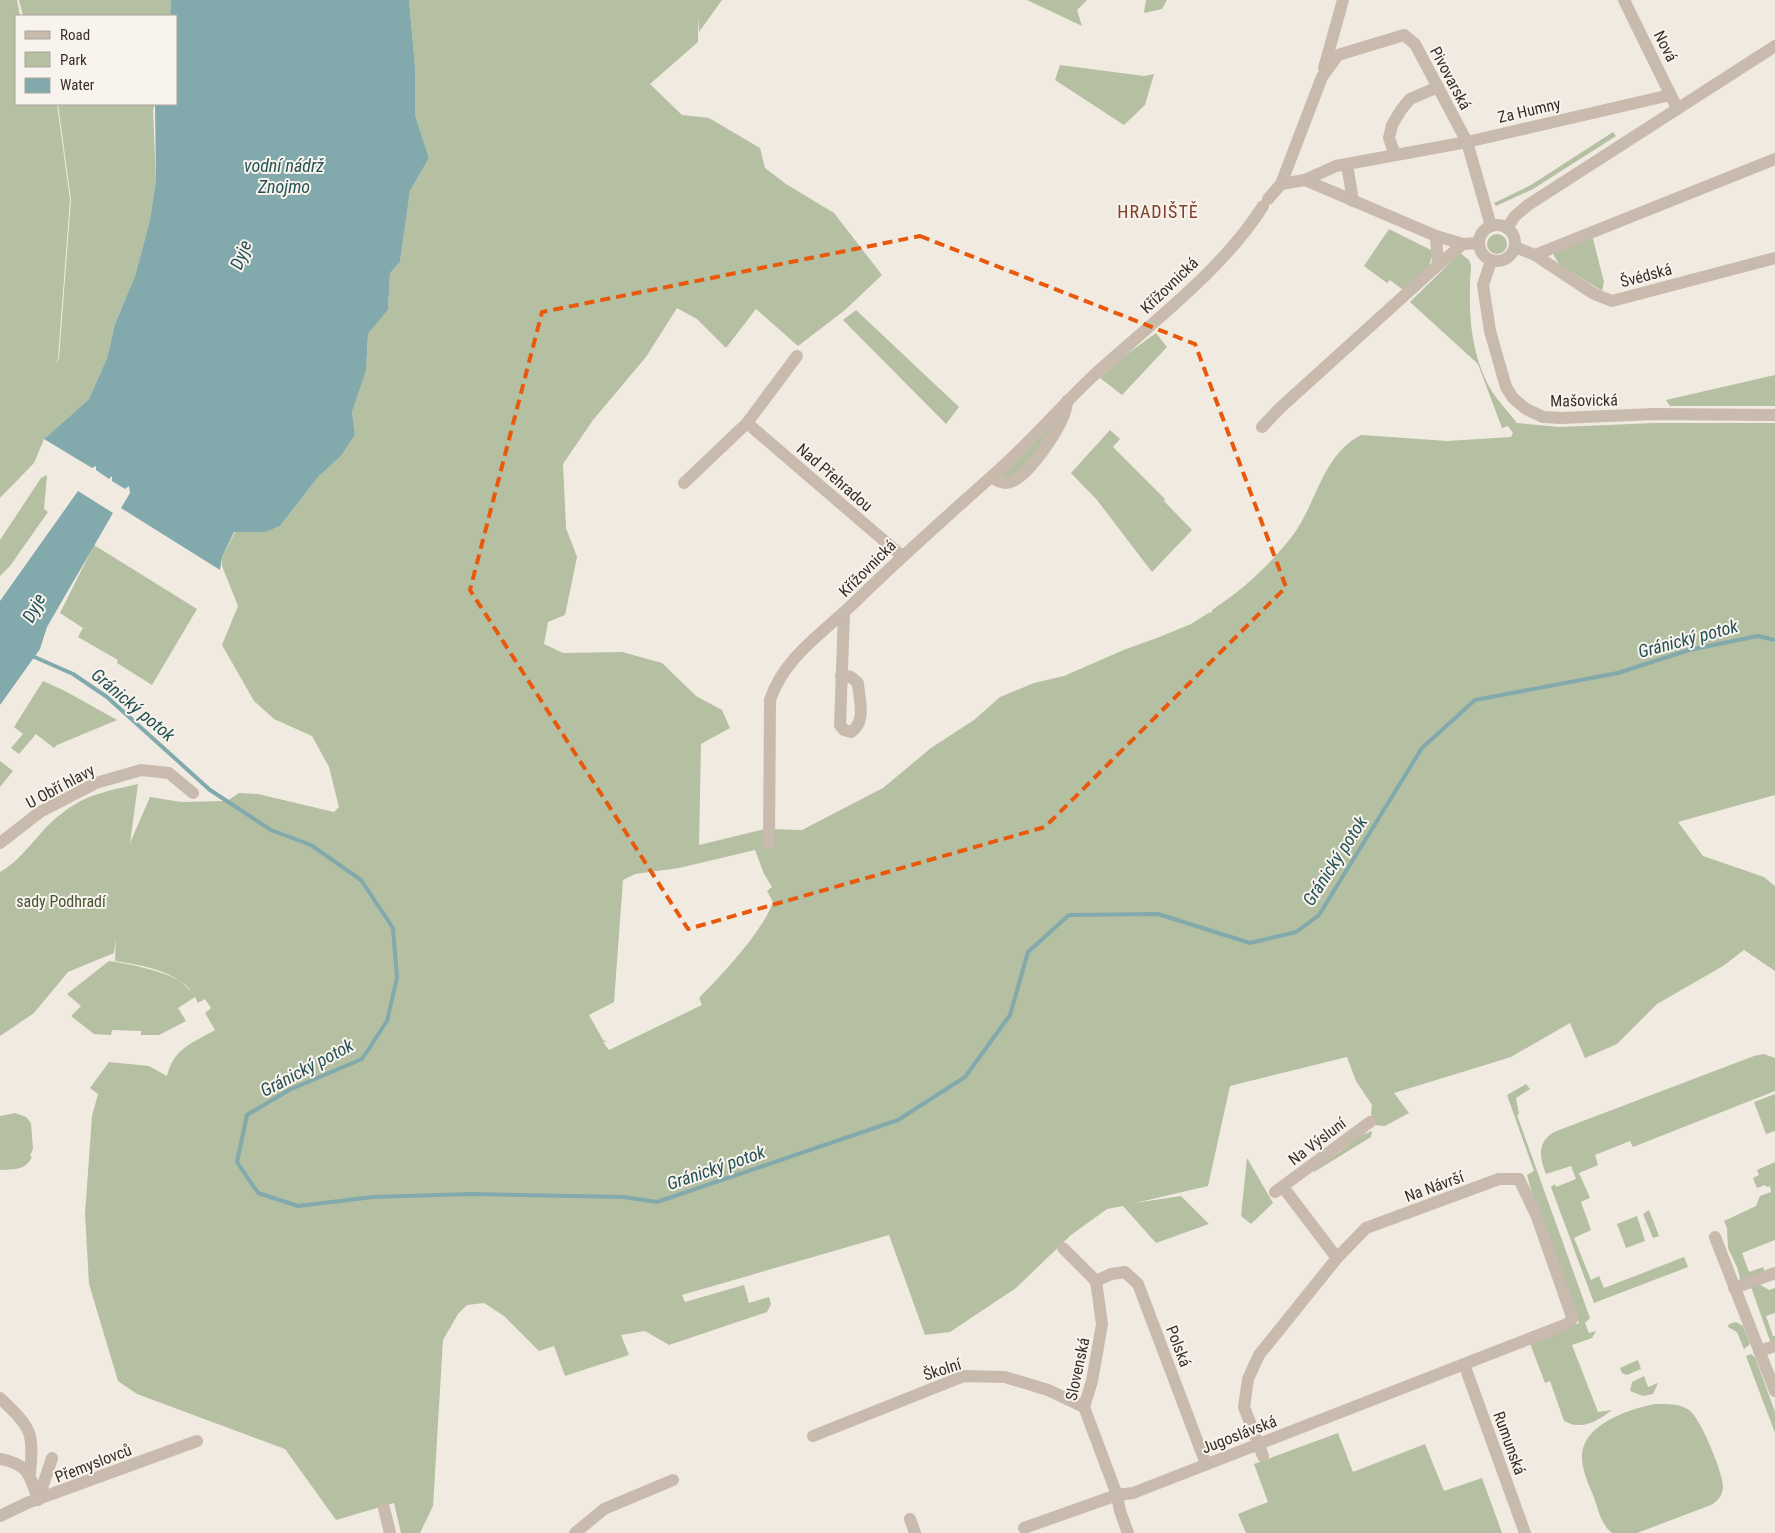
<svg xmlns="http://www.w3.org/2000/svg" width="1775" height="1533" viewBox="0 0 1775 1533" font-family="'Roboto Condensed',sans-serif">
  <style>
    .green { fill: #b5bfa2; fill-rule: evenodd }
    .water { fill: #82a9ac }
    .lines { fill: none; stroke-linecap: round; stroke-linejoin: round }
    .stream { stroke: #82a9ac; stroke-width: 4 }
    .minor { stroke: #c8baad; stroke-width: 12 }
    .tertiary { stroke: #c8baad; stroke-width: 12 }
    .marked { fill: none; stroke: #e8590c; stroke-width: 4; stroke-dasharray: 10 6; stroke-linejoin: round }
    .labels { text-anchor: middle; stroke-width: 4; stroke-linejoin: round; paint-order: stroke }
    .street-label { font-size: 16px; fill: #382f2b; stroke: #f9f3ed }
    .park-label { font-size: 16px; fill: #465431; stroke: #f9f3ed }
    .water-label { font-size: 18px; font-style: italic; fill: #245255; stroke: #f9f3ed }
    .neighbourhood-label { font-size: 18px; letter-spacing: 1px; fill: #7f412c; stroke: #f9f3ed }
  </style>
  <rect width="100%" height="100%" fill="#f1eae1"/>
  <g class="green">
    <path d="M 0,0 L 17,0 L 20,16 L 16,16 L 16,104 L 57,104 L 70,200 L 58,358 L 55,365 L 59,358 L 71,200 L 58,104 L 155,104 L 153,110 L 156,180 L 150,220 L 135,276 L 115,324 L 107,358 L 89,399 L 44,439 L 34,463 L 0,498 Z"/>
    <path d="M 19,0 L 171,0 L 170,16 L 23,16 Z"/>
    <path d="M 409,0 L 722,0 L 699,32 L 698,15 L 698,42 L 650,84 L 682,115 L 709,118 L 760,148 L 765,168 L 786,184 L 834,213 L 882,275 L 845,310 L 798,346 L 756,309 L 726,348 L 697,319 L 677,308 L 646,357 L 593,420 L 563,464 L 566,528 L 577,557 L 565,615 L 548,622 L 544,644 L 563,653 L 622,652 L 662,663 L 696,696 L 722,710 L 730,728 L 701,744 L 699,845 L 765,829 L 802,830 L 883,788 L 931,748 L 974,720 L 1000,697 L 1034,683 L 1064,676 L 1126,649 L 1157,638 L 1191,624 L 1210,612 L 1212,613 L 1212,610 C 1244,589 1269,566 1293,535 C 1317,503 1322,455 1361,435 L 1447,441 L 1511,437 L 1513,433 L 1508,426 L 1502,428 L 1478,364 L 1410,302 L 1460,253 L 1469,260 L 1471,265 C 1468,308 1469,354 1493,393 C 1500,403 1509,413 1517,423 L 1560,427 L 1654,423 L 1775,423 L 1775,795 L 1678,822 L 1703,856 L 1764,877 L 1775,886 L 1775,971 L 1744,950 L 1723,966 L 1657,1004 L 1617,1044 L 1585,1058 L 1570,1023 L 1511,1057 L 1394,1093 L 1409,1113 L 1385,1126 L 1375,1125 L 1371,1114 L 1372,1105 L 1356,1081 L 1347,1057 L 1230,1086 L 1208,1186 L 1135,1203 L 1181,1196 L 1209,1224 L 1156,1243 L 1123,1206 L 1107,1209 L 1071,1235 L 1016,1288 L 950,1332 L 925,1335 L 889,1235 L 682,1295 L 685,1302 L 744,1285 L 749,1303 L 769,1297 L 771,1304 L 767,1312 L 669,1345 L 645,1331 L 621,1335 L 629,1355 L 565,1376 L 554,1346 L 539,1351 L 504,1316 L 484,1303 L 467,1305 L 458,1314 L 443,1340 L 433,1506 L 420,1533 L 401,1533 L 394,1503 L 336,1520 L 285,1449 L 137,1394 L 118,1381 L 89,1284 L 85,1214 L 92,1116 L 98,1094 L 90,1088 L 109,1062 L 149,1066 L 167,1076 C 174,1048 191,1044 215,1030 L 205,1013 L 211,1008 L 205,999 L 198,1003 L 195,997 L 178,1008 L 186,1021 L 159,1035 L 141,1035 L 141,1031 L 112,1030 L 111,1035 L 94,1034 L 71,1016 L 81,1006 L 67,994 L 109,961 C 130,964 171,972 187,986 C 189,988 191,993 193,995 C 179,971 141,965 115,961 L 116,938 L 114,953 L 68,972 L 34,1013 L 0,1036 L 0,872 C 25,858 38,831 61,814 C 86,794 108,791 138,784 L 130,843 L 150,797 L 181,802 L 227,801 L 239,793 L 258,794 L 334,812 L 339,807 L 329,767 L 312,736 L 274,719 L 254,701 L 222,645 L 238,606 L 222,566 L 222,557 L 235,532 L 266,532 L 280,526 L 318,477 L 341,456 L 355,435 L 352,412 L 366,371 L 368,334 L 388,310 L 390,273 L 400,262 L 410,191 L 429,158 L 415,115 L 415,66 ZM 755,850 L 764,874 L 772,887 L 767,891 L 773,902 C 763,931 722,975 699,998 L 702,1005 L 609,1050 L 603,1042 L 607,1042 L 603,1040 L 589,1015 L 614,1002 L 623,880 L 635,874 L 679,868 Z"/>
    <path d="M 1027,0 L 1087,0 L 1077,10 L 1082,26 Z"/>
    <path d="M 1146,0 L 1167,0 L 1162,9 L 1144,13 Z"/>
    <path d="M 1060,65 L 1144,76 L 1154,74 L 1145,105 L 1124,125 L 1055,80 Z"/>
    <path d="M 1613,132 L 1616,136 L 1533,189 L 1496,206 L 1494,203 L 1531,185 Z"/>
    <path d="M 1389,229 L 1433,251 L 1429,267 L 1403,290 L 1390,280 L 1387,283 L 1364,266 Z"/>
    <circle cx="1497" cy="244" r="10"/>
    <path d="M 1592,235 L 1604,282 L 1602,291 L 1560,265 L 1554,256 L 1554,252 Z"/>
    <path d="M 856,310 L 959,407 L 946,424 L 843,320 Z"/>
    <path d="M 1156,333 L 1167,347 L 1122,395 L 1100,378 L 1123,357 Z"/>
    <path d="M 1775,375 L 1775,406 L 1670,406 L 1666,400 Z"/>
    <path d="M 1062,413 L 1057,424 L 1017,475 L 1002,479 L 1001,475 Z"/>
    <path d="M 1110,430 L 1120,439 L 1113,447 L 1165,499 L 1164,501 L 1192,530 L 1152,572 L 1097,500 L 1071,473 Z"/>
    <path d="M 47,475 L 44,509 L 48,512 L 10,566 L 0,576 L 0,540 L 41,478 Z"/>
    <path d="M 94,545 L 197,609 L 152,685 L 117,663 L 118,660 L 78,637 L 83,628 L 60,613 Z"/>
    <path d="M 43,681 L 65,691 L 117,720 L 57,745 L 54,748 L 36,734 L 19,754 L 11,748 L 23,734 L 14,727 Z"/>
    <path d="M 0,761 L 13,771 L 0,787 Z"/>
    <path d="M 1764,1054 L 1775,1058 L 1775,1091 L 1633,1147 L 1630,1141 L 1595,1155 L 1598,1165 L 1579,1173 L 1590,1198 L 1581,1202 L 1591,1230 L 1574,1238 L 1591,1280 L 1599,1276 L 1604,1288 L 1684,1257 L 1688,1267 L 1594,1303 L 1551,1187 L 1555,1184 L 1556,1187 L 1576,1179 L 1571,1166 L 1546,1174 C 1540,1158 1536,1143 1554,1132 L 1754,1056 Z"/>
    <path d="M 1526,1084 L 1530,1089 L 1516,1098 L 1519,1114 L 1517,1115 L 1590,1318 L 1585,1323 L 1589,1333 L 1596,1331 L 1592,1338 L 1572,1345 L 1598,1412 L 1612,1410 C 1597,1421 1583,1431 1564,1421 L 1550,1381 L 1545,1383 L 1529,1341 L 1579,1323 L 1536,1208 L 1527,1175 L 1534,1171 L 1507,1095 Z"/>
    <path d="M 1775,1094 L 1775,1131 L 1766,1134 L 1754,1102 Z"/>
    <path d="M 15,1113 L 26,1117 L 31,1123 L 33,1149 L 30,1156 L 32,1157 C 25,1171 14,1169 0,1170 L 0,1116 Z"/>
    <path d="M 1372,1131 L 1371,1137 L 1314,1172 L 1312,1169 L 1340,1152 L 1357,1137 Z"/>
    <path d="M 1247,1158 L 1273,1203 L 1251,1224 L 1241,1216 Z"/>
    <path d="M 1775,1162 L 1775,1240 L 1742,1253 L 1749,1272 L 1763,1267 L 1765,1273 L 1741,1282 L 1737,1267 L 1728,1248 L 1727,1228 L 1724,1221 L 1756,1206 L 1760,1196 L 1771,1192 L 1770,1186 L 1767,1187 L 1765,1185 L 1757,1188 L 1753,1178 L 1759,1175 L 1757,1170 Z"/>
    <path d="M 1649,1210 L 1659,1236 L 1653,1238 L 1643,1214 Z"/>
    <path d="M 1637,1216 L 1645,1241 L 1626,1248 L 1617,1224 Z"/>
    <path d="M 1759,1284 L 1769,1290 L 1775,1288 L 1775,1313 L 1766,1316 L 1773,1336 L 1775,1336 L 1775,1341 L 1770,1341 L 1769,1338 L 1751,1287 Z"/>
    <path d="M 1736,1322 L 1743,1326 L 1750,1344 L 1744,1349 L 1737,1332 L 1728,1327 L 1729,1324 Z"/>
    <path d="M 1751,1354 L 1755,1357 L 1775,1412 L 1775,1433 L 1746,1356 Z"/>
    <path d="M 1638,1360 L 1641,1369 L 1627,1375 L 1622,1373 L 1620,1368 Z"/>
    <path d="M 1644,1376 L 1648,1387 L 1658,1383 L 1653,1394 L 1643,1396 L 1630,1391 L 1632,1382 Z"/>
    <path d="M 1655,1404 C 1666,1404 1679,1403 1689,1410 C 1700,1417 1723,1473 1723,1486 C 1723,1495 1718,1501 1711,1505 L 1637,1533 L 1612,1533 C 1601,1525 1598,1508 1593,1495 C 1588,1483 1581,1468 1582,1454 C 1585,1423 1630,1409 1655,1404 Z"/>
    <path d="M 1338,1433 L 1353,1472 L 1425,1444 L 1444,1491 L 1482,1478 L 1502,1533 L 1246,1533 L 1238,1514 L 1268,1502 L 1254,1464 Z"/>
  </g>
  <g class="water">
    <path d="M 171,0 L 409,0 L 415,66 L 415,115 L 429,158 L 410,191 L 400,262 L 390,273 L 388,310 L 368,334 L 366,371 L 352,412 L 355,435 L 341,456 L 318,477 L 280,526 L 266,532 L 234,532 L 222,557 L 220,570 L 121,508 L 130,493 L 129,486 L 125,489 L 112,481 L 112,476 L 109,479 L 96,470 L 96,466 L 92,468 L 44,439 L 89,399 L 107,358 L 115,324 L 135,276 L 150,220 L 156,180 L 155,104 L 176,104 L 176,16 L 170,16 Z"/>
    <path d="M 78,491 L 113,513 L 47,627 L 40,649 L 0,705 L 0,601 Z"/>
  </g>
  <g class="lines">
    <path class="stream" d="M 30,655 L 73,674 L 107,697 L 210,790 L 271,830 L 311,845 L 361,880 L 393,928 L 397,978 L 387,1021 L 362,1059 L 289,1090 L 247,1115 L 237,1162 L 258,1193 L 298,1206 L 373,1197 L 470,1194 L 623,1197 L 657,1202 L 898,1120 L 965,1077 L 1010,1015 L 1028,952 L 1069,915 L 1158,914 L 1250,943 L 1296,932 L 1319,915 L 1422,748 L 1475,700 L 1618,673 L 1689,650 L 1758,636 L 1775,640"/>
    <g class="minor">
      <path d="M 1624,0 L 1677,108"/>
      <path d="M 1324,68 L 1343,0"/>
      <path d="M 1395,155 L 1389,138 L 1392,125 L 1401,110 L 1410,99 L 1438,87"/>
      <path d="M 1347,165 L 1353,201"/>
      <path d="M 1305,180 L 1336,166 L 1467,142 L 1670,95"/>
      <path d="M 1281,184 L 1305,180 L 1436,236 L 1463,244 L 1479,243"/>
      <path d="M 1268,199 L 1281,184 L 1322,77 L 1338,55 L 1404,35 L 1415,44 L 1467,142 L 1491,226"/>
      <path d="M 1515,247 L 1535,255 L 1775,159"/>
      <path d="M 1535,255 L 1594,294 L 1612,301 L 1775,258"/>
      <path d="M 1438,265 L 1463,244"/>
      <path d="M 747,423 L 902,556"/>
      <path d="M 1262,427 L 1280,408 L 1438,265 L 1436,236"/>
      <path d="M 992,477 C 998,482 1005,485 1013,481 C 1031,472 1067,422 1067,401"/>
      <path d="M 684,483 L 747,423 L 797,356"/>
      <path d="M 841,675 L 851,677 L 858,683 C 859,700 867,721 851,732 L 844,730 L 840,725 L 844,613"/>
      <path d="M 0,843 L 40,812 L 96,783 L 141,770 L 169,773 L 193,793"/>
      <path d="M 769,844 L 770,700 C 785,655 826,631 858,599 C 901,557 946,517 991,477 C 1027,446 1058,409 1093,376 C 1149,325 1223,270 1263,206"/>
      <path d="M 1283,1187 L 1337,1258"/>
      <path d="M 1275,1192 L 1370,1122"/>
      <path d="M 1715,1237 L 1775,1391"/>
      <path d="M 1063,1248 L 1096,1281 L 1102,1324 L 1092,1381 L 1084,1407 L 1117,1495 L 1120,1511 L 1128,1533"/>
      <path d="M 1096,1281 L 1111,1274 L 1125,1272 L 1138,1284 L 1206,1464"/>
      <path d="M 1734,1288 L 1775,1273"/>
      <path d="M 1759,1351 L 1775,1346"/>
      <path d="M 1464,1364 L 1525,1533"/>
      <path d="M 0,1398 C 31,1428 34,1430 30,1474"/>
      <path d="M 813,1436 L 964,1376 L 1005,1377 L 1048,1390 L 1084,1407"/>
      <path d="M 0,1459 C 28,1464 30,1475 38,1500"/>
      <path d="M 38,1500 L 52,1458"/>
      <path d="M 384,1508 L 390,1533"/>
      <path d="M 0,1516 L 27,1503 L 197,1441"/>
      <path d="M 910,1519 L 915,1533"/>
      <path d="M 1024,1528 L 1117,1495 L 1133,1493 L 1567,1324 L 1572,1319 L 1571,1314 L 1537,1217 L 1519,1179 L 1499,1179 L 1366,1228 L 1337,1258 L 1259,1355 L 1248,1379 L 1244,1407 L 1263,1456"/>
      <path d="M 575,1533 L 604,1509 L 673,1480"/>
    </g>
    <g class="tertiary">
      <circle cx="1497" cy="243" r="18"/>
      <path d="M 1507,228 L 1515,216 L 1528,205 L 1775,46"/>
      <path d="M 1491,261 L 1483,285 L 1490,331 L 1506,387 L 1513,398 L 1526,409 L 1543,417 L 1561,418 L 1654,414 L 1775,415"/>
    </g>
  </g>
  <path class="marked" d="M 920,236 L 1195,344 L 1286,587 L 1045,827 L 688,929 L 470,590 L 542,312 Z"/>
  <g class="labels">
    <g class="street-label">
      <text transform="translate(1666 46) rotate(63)" y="6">Nová</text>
      <text transform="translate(1451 78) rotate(62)" y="6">Pivovarská</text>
      <text transform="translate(1529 110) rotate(-13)" y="6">Za Humny</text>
      <text transform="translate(1646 275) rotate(-15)" y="6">Švédská</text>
      <text transform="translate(1169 285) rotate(-44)" y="6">Křížovnická</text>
      <text transform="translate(1584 400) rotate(-1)" y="6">Mašovická</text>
      <text transform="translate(835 477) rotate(41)" y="6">Nad Přehradou</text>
      <text transform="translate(867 568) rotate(-45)" y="6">Křížovnická</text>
      <text transform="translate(60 786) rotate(-28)" y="6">U Obří hlavy</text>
      <text transform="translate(1317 1141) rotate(-37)" y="6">Na Výsluní</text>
      <text transform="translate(1434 1186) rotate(-20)" y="6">Na Návrší</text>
      <text transform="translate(1179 1346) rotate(69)" y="6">Polská</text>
      <text transform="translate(942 1369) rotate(-18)" y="6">Školní</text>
      <text transform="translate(1077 1369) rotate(-78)" y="6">Slovenská</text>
      <text transform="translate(1239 1434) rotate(-21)" y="6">Jugoslávská</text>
      <text transform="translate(1510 1443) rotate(70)" y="6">Rumunská</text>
      <text transform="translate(93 1463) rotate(-21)" y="6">Přemyslovců</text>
    </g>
    <g class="park-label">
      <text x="61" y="907">sady Podhradí</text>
    </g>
    <g class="water-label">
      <text x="284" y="172">vodní nádrž<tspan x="284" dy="21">Znojmo</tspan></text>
      <text transform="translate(241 255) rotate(-69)" y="6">Dyje</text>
      <text transform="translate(34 608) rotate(-62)" y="6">Dyje</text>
      <text transform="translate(1688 639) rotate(-15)" y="6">Gránický potok</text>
      <text transform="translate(133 705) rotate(40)" y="6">Gránický potok</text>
      <text transform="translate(1335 861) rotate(-57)" y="6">Gránický potok</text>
      <text transform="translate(307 1068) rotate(-28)" y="6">Gránický potok</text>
      <text transform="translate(716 1168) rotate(-19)" y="6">Gránický potok</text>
    </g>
    <g class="neighbourhood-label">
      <text x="1158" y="218">HRADIŠTĚ</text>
    </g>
  </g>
  <rect x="15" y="15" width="162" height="90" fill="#f9f3ed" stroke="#aca59f"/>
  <rect x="25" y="31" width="25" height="8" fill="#c8baad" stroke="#aca59f"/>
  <text x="60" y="40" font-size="15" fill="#382f2b">Road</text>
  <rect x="25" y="52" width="25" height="15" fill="#b5bfa2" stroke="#aca59f"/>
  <text x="60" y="65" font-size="15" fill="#382f2b">Park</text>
  <rect x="25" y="78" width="25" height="15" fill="#82a9ac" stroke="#aca59f"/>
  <text x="60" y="90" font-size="15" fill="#382f2b">Water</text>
</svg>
